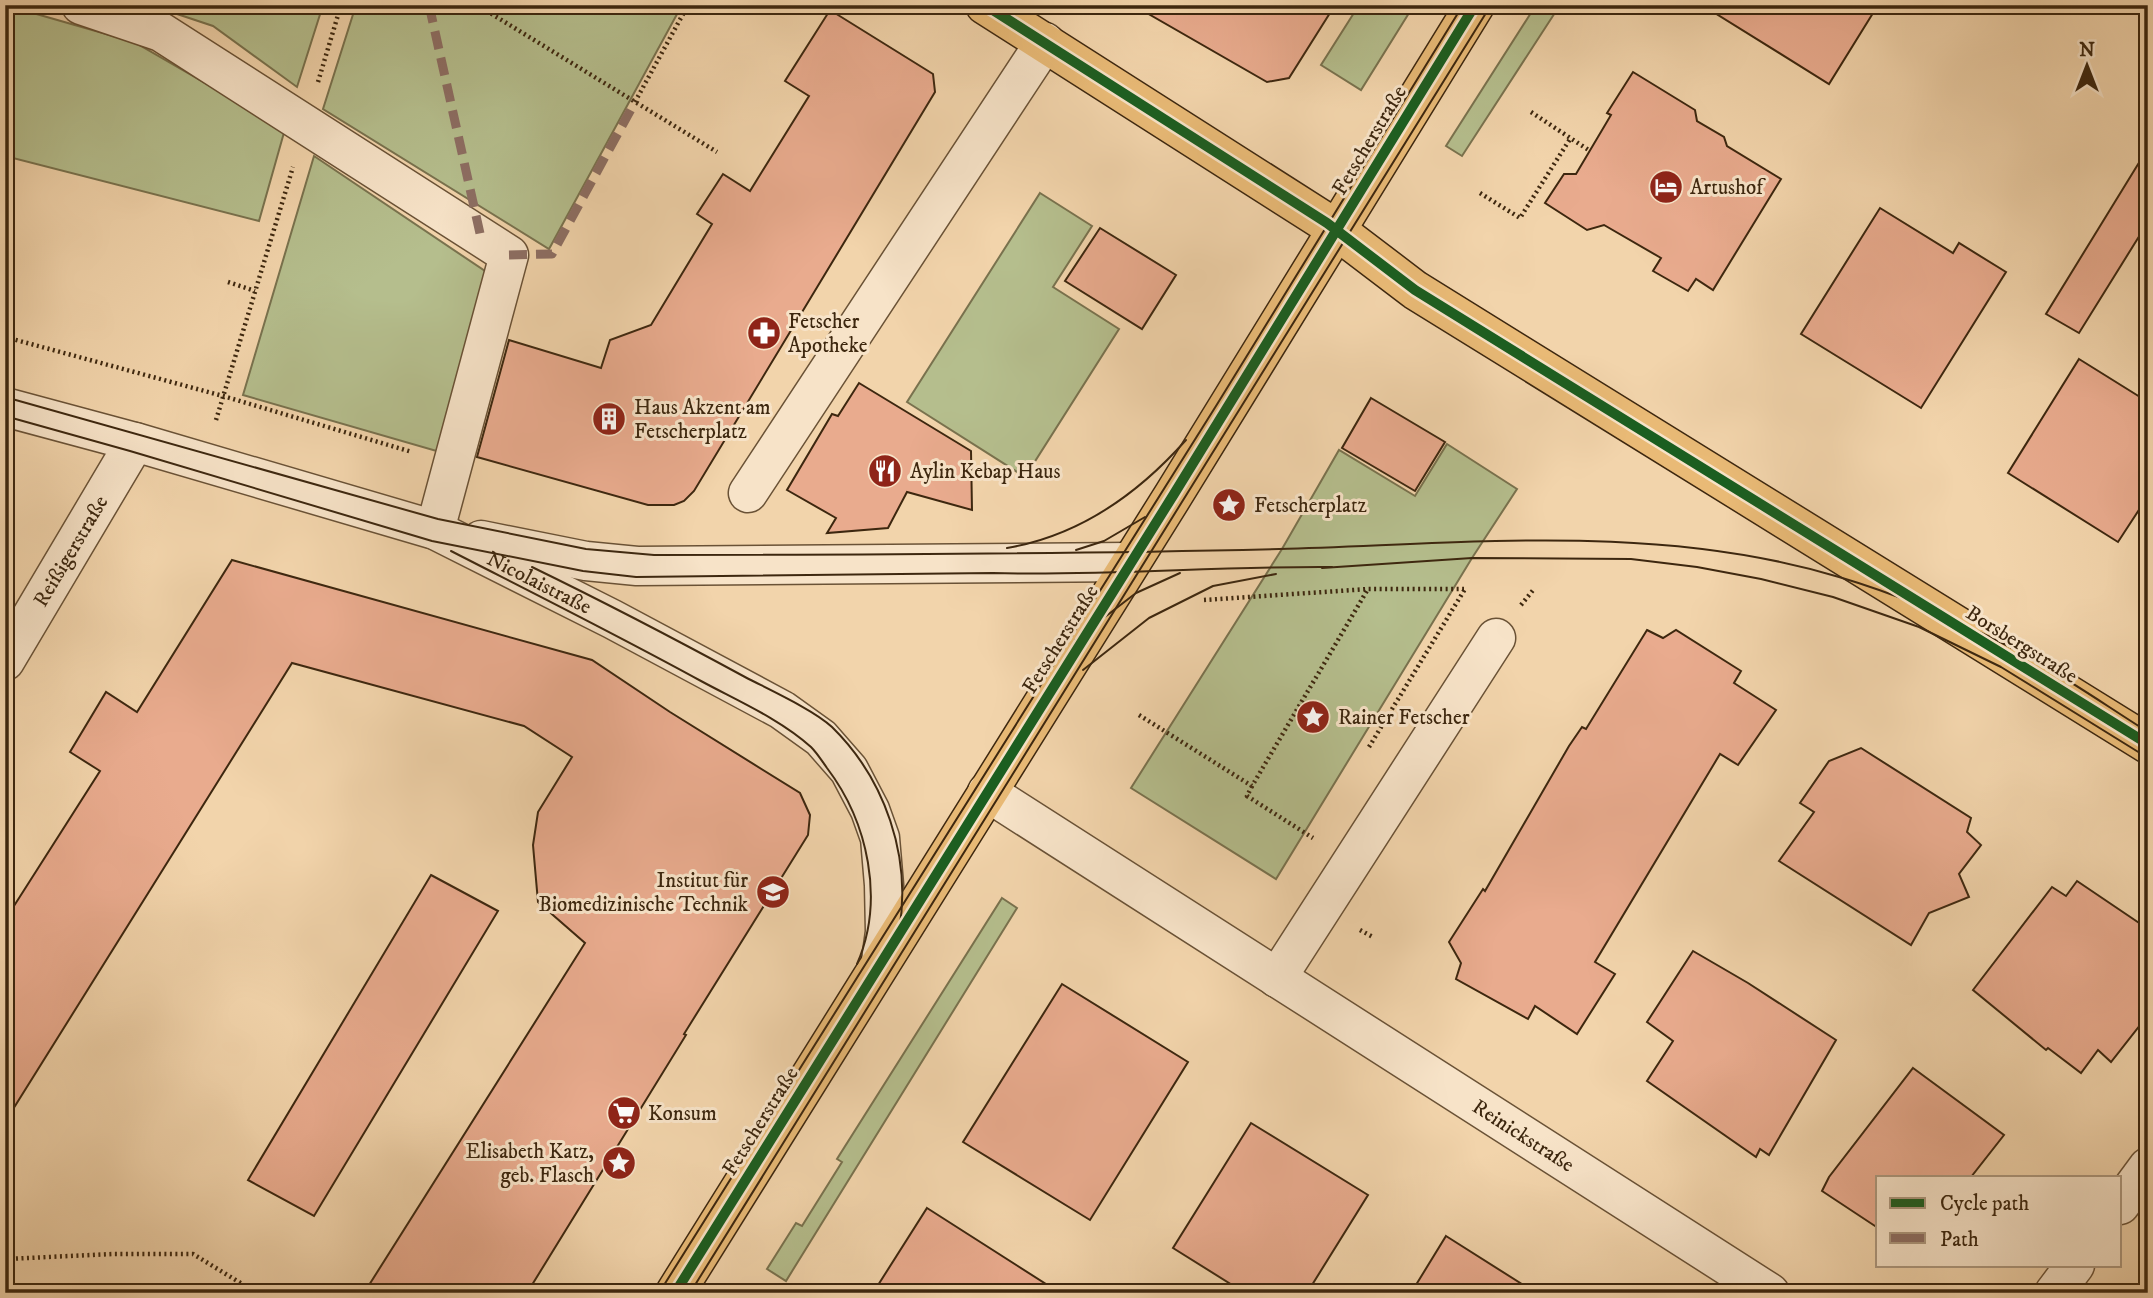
<svg xmlns="http://www.w3.org/2000/svg" width="2153" height="1298" viewBox="0 0 2153 1298" font-family="'IM FELL DW Pica',serif">
  <style>
    .green { fill: #b5be8d; stroke: #79724e; stroke-width: 2 }
    .building { fill: #e9ab8e; stroke: #3d270f; stroke-width: 2 }
    .lines { fill: none; stroke-linecap: round; stroke-linejoin: round }
    .minor-casing { stroke: #6a5236; stroke-width: 41 }
    .major-casing { stroke: #3d270f; stroke-width: 41 }
    .path { stroke: #3d270f; stroke-width: 4.5; stroke-dasharray: 2 3.5; stroke-linecap: butt }
    .minor { stroke: #f7e3c8; stroke-width: 38 }
    .major { stroke: #e9ba76; stroke-width: 38 }
    .tram { stroke: #3d270f; stroke-width: 2 }
    .quiet { stroke: #8d6e63; stroke-width: 9; stroke-dasharray: 18 9; stroke-linecap: butt }
    .cycleway-casing { stroke: #f7e3c8; stroke-width: 15 }
    .cycleway { stroke: #1b5e20; stroke-width: 10 }
    .labels { text-anchor: middle; stroke-width: 6; stroke-linejoin: round; paint-order: stroke }
    .street-label { font-size: 21px; fill: #3d270f; stroke: #f7e3c8 }
    .poi-label { font-size: 21px; fill: #3d270f; stroke: #f7e3c8; text-anchor: start }
  </style>
  <rect width="100%" height="100%" fill="#f2d4ab"/>
  <filter id="stains"><feTurbulence type="fractalNoise" baseFrequency=".00286" numOctaves="4"/><feColorMatrix values="0 0 0 0 .2 0 0 0 0 .09 0 0 0 0 .02 0 0 0 .5 -.17"/></filter>
  <radialGradient id="worn" r=".72"><stop offset=".6" stop-color="#630" stop-opacity="0"/><stop offset="1" stop-color="#630" stop-opacity=".3"/></radialGradient>
  <g class="green">
    <path d="M 5,5 L 134,42 L 285,129 L 259,221 L 5,156 Z"/>
    <path d="M 150,5 L 323,5 L 297,87 L 213,26 Z"/>
    <path d="M 356,5 L 682,5 L 549,249 L 323,109 Z"/>
    <path d="M 1359,5 L 1414,5 L 1361,90 L 1321,65 Z"/>
    <path d="M 1536,5 L 1560,5 L 1462,156 L 1446,146 Z"/>
    <path d="M 314,156 L 485,271 L 440,452 L 243,395 Z"/>
    <path d="M 1040,193 L 1092,226 L 1053,287 L 1119,329 L 1025,477 L 907,402 Z"/>
    <path d="M 1447,444 L 1517,489 L 1472,558 L 1276,879 L 1131,788 L 1282,549 L 1339,450 L 1415,496 Z"/>
    <path d="M 1002,898 L 1017,908 L 786,1281 L 767,1269 L 796,1223 L 802,1226 L 842,1162 L 837,1159 Z"/>
  </g>
  <g class="building">
    <path d="M 1133,5 L 1335,5 L 1289,78 L 1267,82 Z"/>
    <path d="M 1702,5 L 1878,5 L 1829,84 Z"/>
    <path d="M 830,10 L 933,74 L 935,92 L 694,491 L 684,501 L 674,505 L 648,505 L 477,457 L 509,340 L 601,368 L 610,340 L 651,325 L 712,224 L 697,214 L 723,174 L 750,191 L 809,96 L 785,81 Z"/>
    <path d="M 1633,72 L 1695,110 L 1697,121 L 1724,137 L 1727,146 L 1781,179 L 1713,290 L 1696,279 L 1688,291 L 1653,271 L 1661,258 L 1604,225 L 1587,230 L 1545,203 L 1564,174 L 1576,174 L 1611,115 L 1607,113 Z"/>
    <path d="M 2148,148 L 2148,222 L 2079,333 L 2046,314 Z"/>
    <path d="M 1880,208 L 1953,253 L 1959,243 L 2006,272 L 1921,408 L 1801,334 Z"/>
    <path d="M 1100,228 L 1176,275 L 1142,329 L 1065,281 Z"/>
    <path d="M 2079,359 L 2148,402 L 2148,496 L 2118,542 L 2008,473 Z"/>
    <path d="M 859,383 L 971,451 L 972,510 L 907,492 L 888,528 L 827,533 L 836,518 L 787,490 L 832,414 L 838,416 Z"/>
    <path d="M 1371,398 L 1445,442 L 1415,491 L 1342,448 Z"/>
    <path d="M 232,560 L 592,660 L 670,712 L 800,793 L 810,815 L 808,835 L 684,1034 L 686,1035 L 527,1293 L 364,1293 L 585,943 L 538,902 L 533,845 L 538,812 L 572,757 L 524,726 L 292,663 L 5,1122 L 5,920 L 100,771 L 70,752 L 106,692 L 137,712 Z"/>
    <path d="M 1647,630 L 1663,638 L 1676,630 L 1741,671 L 1734,683 L 1776,710 L 1738,765 L 1720,754 L 1595,962 L 1615,974 L 1577,1034 L 1535,1006 L 1528,1019 L 1456,979 L 1461,963 L 1449,942 L 1483,889 L 1485,891 L 1569,746 L 1582,727 L 1586,729 Z"/>
    <path d="M 1861,748 L 1971,818 L 1967,832 L 1981,845 L 1959,874 L 1969,897 L 1929,913 L 1911,945 L 1779,861 L 1814,812 L 1800,803 L 1829,761 Z"/>
    <path d="M 431,875 L 498,911 L 314,1216 L 248,1180 Z"/>
    <path d="M 2077,881 L 2148,929 L 2148,1015 L 2111,1062 L 2098,1050 L 2081,1073 L 2048,1048 L 2046,1050 L 1973,990 L 2052,887 L 2066,896 Z"/>
    <path d="M 1693,951 L 1748,983 L 1836,1040 L 1769,1155 L 1760,1149 L 1756,1157 L 1647,1081 L 1673,1041 L 1647,1022 Z"/>
    <path d="M 1062,984 L 1188,1062 L 1090,1220 L 963,1142 Z"/>
    <path d="M 1913,1068 L 2004,1135 L 1971,1177 L 1878,1177 L 1878,1228 L 1822,1191 L 1829,1177 Z"/>
    <path d="M 1251,1123 L 1368,1195 L 1307,1293 L 1245,1293 L 1173,1248 Z"/>
    <path d="M 927,1208 L 1060,1293 L 873,1293 Z"/>
    <path d="M 1446,1236 L 1536,1293 L 1411,1293 Z"/>
  </g>
  <g class="lines">
    <g class="minor-casing">
      <g id="minor">
        <path d="M 81,5 L 161,32 L 509,255 L 435,530"/>
        <path id="s1" d="M 5,407 L 135,442 L 435,530 L 612,619 L 782,710 L 821,738 L 849,770 L 870,810 L 880,838 L 884,885 L 885,932 L 881,961"/>
        <path d="M 748,493 L 1045,42"/>
        <path d="M 481,540 L 586,561 L 637,566 L 1130,562"/>
        <path id="s2" d="M 5,661 L 135,442"/>
        <path id="s3" d="M 987,792 L 1770,1293"/>
        <path d="M 1277,978 L 1496,638"/>
        <path d="M 2120,1205 L 2148,1167"/>
        <path d="M 2054,1293 L 2075,1265"/>
      </g>
    </g>
    <g class="major-casing">
      <g id="major">
        <path d="M 985,5 L 1327,223 L 1415,290 L 2148,744"/>
        <path d="M 675,1293 L 1174,494 L 1475,5"/>
      </g>
    </g>
    <g class="path">
      <path d="M 477,5 L 717,152"/>
      <path d="M 318,82 L 341,5"/>
      <path d="M 635,102 L 688,5"/>
      <path d="M 1531,112 L 1590,151"/>
      <path d="M 1480,193 L 1520,218 L 1570,139"/>
      <path d="M 228,282 L 255,291"/>
      <path d="M 5,337 L 223,396 L 412,452"/>
      <path d="M 216,420 L 293,167"/>
      <path d="M 1204,600 L 1368,589 L 1464,589"/>
      <path d="M 1521,605 L 1534,589"/>
      <path d="M 1139,715 L 1252,786 L 1368,589"/>
      <path d="M 1369,747 L 1465,589"/>
      <path d="M 1252,786 L 1247,796 L 1313,838"/>
      <path d="M 1360,930 L 1373,937"/>
      <path d="M 5,1259 L 113,1254 L 193,1254 L 257,1293"/>
    </g>
    <use href="#minor" class="minor"/>
    <use href="#major" class="major"/>
    <g class="tram">
      <path d="M 5,397 L 438,519 L 586,549 L 654,555 C 863,555 1071,554 1279,549 C 1465,544 1657,522 1839,577 C 1897,594 1955,619 2010,647 C 2057,671 2102,703 2148,732"/>
      <path d="M 5,416 L 130,451 L 432,541 L 583,571 L 636,577 L 993,573 C 1106,576 1219,566 1332,567"/>
      <path d="M 1007,548 C 1078,536 1138,494 1186,440"/>
      <path d="M 1076,550 L 1104,541 L 1145,517"/>
      <path d="M 451,551 C 535,594 619,636 701,681 C 738,701 780,719 811,747 C 817,753 822,761 827,768 C 868,822 885,900 857,964"/>
      <path d="M 532,567 C 604,602 675,639 745,677 C 768,689 814,710 832,727 C 885,779 912,857 899,931 C 897,941 892,951 888,961"/>
      <path d="M 1322,568 L 1472,558 L 1631,559 L 1697,567 L 1761,579 L 1833,597 L 1919,627 L 2001,667 L 2148,758"/>
      <path d="M 1075,640 L 1136,593 L 1180,573"/>
      <path d="M 1083,670 L 1149,618 L 1213,586 L 1276,574"/>
      <path d="M 659,1293 L 1216,406 L 1463,5"/>
      <path d="M 690,1293 L 1491,5"/>
    </g>
    <g class="quiet">
      <path d="M 429,5 L 481,238"/>
      <path d="M 509,255 L 552,254 L 635,102"/>
    </g>
    <g class="cycleway-casing">
      <g id="cycleway">
        <path d="M 985,5 L 1327,223 L 1415,290 L 2148,744"/>
        <path d="M 675,1293 L 1174,494 L 1475,5"/>
      </g>
    </g>
    <use href="#cycleway" class="cycleway"/>
  </g>
  <defs>
    <g id="hotel-disc" transform="scale(1.75)"><circle r="9.5" fill="#8f2418" stroke="#f7e3c8"/><path d="M-6-4.5h1.5V1H6V5H4.5V3h-9V5H-6ZM-4 0a1.8 1.8 0 1 1 3.6 0ZM.5 0V-2.5h3Q6-2.5 6 0Z" fill="#fff"/></g>
    <g id="pharmacy-disc" transform="scale(1.75)"><circle r="9.5" fill="#8f2418" stroke="#f7e3c8"/><path d="M-2-6h4v4h4v4h-4v4h-4v-4h-4v-4h4Z" fill="#fff"/></g>
    <g id="building-disc" transform="scale(1.75)"><circle r="9.5" fill="#8f2418" stroke="#f7e3c8"/><path d="M-4-6H4V6H1V3H-1V6H-4ZM-2.5-4.3h1.7v1.8h-1.7ZM.8-4.3h1.7v1.8H.8ZM-2.5-1h1.7V.8h-1.7ZM.8-1h1.7V.8H.8Z" fill="#fff"/></g>
    <g id="restaurant-disc" transform="scale(1.75)"><circle r="9.5" fill="#8f2418" stroke="#f7e3c8"/><path d="M-5-6h1v4h1v-4h1v4h1v-4h1v5L-1.5 .5V6h-2V.5L-5-1ZM5-6V6H3V1.5H1.5Q1.5-4 5-6Z" fill="#fff"/></g>
    <g id="sight-disc" transform="scale(1.75)"><circle r="9.5" fill="#8f2418" stroke="#f7e3c8"/><path d="M0-6L1.8-2.2L6-1.7L2.9 1.2L3.7 5.4L0 3.3L-3.7 5.4L-2.9 1.2L-6-1.7L-1.8-2.2Z" fill="#fff"/></g>
    <g id="university-disc" transform="scale(1.75)"><circle r="9.5" fill="#8f2418" stroke="#f7e3c8"/><path d="M0-5L7-2L0 1L-7-2ZM-4 1L0 2.5L4 1V4Q0 6-4 4Z" fill="#fff"/></g>
    <g id="supermarket-disc" transform="scale(1.75)"><circle r="9.5" fill="#8f2418" stroke="#f7e3c8"/><path d="M-6-5.5h2.5l.6 2H6L4.5 2H-2.5L-4.4-4H-6ZM-1.5 3.2a1.3 1.3 0 1 0 .1 0ZM3 3.2a1.3 1.3 0 1 0 .1 0Z" fill="#fff"/></g>
  </defs>
  <g fill-rule="evenodd">
    <use href="#hotel-disc" x="1666" y="187"/>
    <use href="#pharmacy-disc" x="764" y="333"/>
    <use href="#building-disc" x="609" y="419"/>
    <use href="#restaurant-disc" x="885" y="471"/>
    <use href="#sight-disc" x="1229" y="505"/>
    <use href="#sight-disc" x="1313" y="717"/>
    <use href="#university-disc" x="773" y="892"/>
    <use href="#supermarket-disc" x="624" y="1113"/>
    <use href="#sight-disc" x="619" y="1163"/>
  </g>
  <g class="labels">
    <g class="street-label">
      <text transform="translate(1369 140) rotate(-59)" y="7">Fetscherstraße</text>
      <text dy="7" stroke="none"><textPath href="#s2" startOffset="128">Reißigerstraße</textPath></text>
      <text dy="7" stroke="none"><textPath href="#s1" startOffset="564">Nicolaistraße</textPath></text>
      <text transform="translate(1060 639) rotate(-58)" y="7">Fetscherstraße</text>
      <text transform="translate(2022 644) rotate(32)" y="7">Borsbergstraße</text>
      <text transform="translate(760 1121) rotate(-58)" y="7">Fetscherstraße</text>
      <text dy="7" stroke="none"><textPath href="#s3" startOffset="637">Reinickstraße</textPath></text>
    </g>
    <g class="poi-label">
      <text x="1690" y="194">Artushof</text>
      <text x="788" y="328">Fetscher<tspan x="788" dy="24">Apotheke</tspan></text>
      <text x="634" y="414">Haus Akzent am<tspan x="634" dy="24">Fetscherplatz</tspan></text>
      <text x="910" y="478">Aylin Kebap Haus</text>
      <text x="1254" y="512">Fetscherplatz</text>
      <text x="1338" y="724">Rainer Fetscher</text>
      <text x="748" y="887" text-anchor="end">Institut für<tspan x="748" dy="24">Biomedizinische Technik</tspan></text>
      <text x="648" y="1120">Konsum</text>
      <text x="594" y="1158" text-anchor="end">Elisabeth Katz,<tspan x="594" dy="24">geb. Flasch</tspan></text>
    </g>
  </g>
  <rect width="2153" height="1298" fill="none" stroke="#f2d4ab" stroke-width="28"/>
  <rect x="7" y="7" width="2139" height="1284" fill="none" stroke="#3d270f" stroke-width="3.5"/>
  <rect x="14" y="14" width="2125" height="1270" fill="none" stroke="#3d270f" stroke-width="2"/>
  <rect x="1876" y="1176" width="245" height="91" fill="#f7e3c8" stroke="#ad987e" stroke-width="2"/>
  <rect x="1890" y="1198" width="35" height="10" fill="#1b5e20" stroke="#ad987e" stroke-width="2"/>
  <text x="1940" y="1210" font-size="21" fill="#3d270f">Cycle path</text>
  <rect x="1890" y="1233" width="35" height="10" fill="#8d6e63" stroke="#ad987e" stroke-width="2"/>
  <text x="1940" y="1246" font-size="21" fill="#3d270f">Path</text>
  <g transform="translate(2087 66)" stroke="#f7e3c8" stroke-width="5" paint-order="stroke">
  <path d="M0-5L12 26L0 18L-12 26Z" fill="#3d270f"/>
  <text y="-10" font-size="19" font-weight="bold" text-anchor="middle" fill="#3d270f">N</text>
  </g>
  <rect width="100%" height="100%" filter="url(#stains)"/>
  <rect width="100%" height="100%" fill="url(#worn)"/>
</svg>
